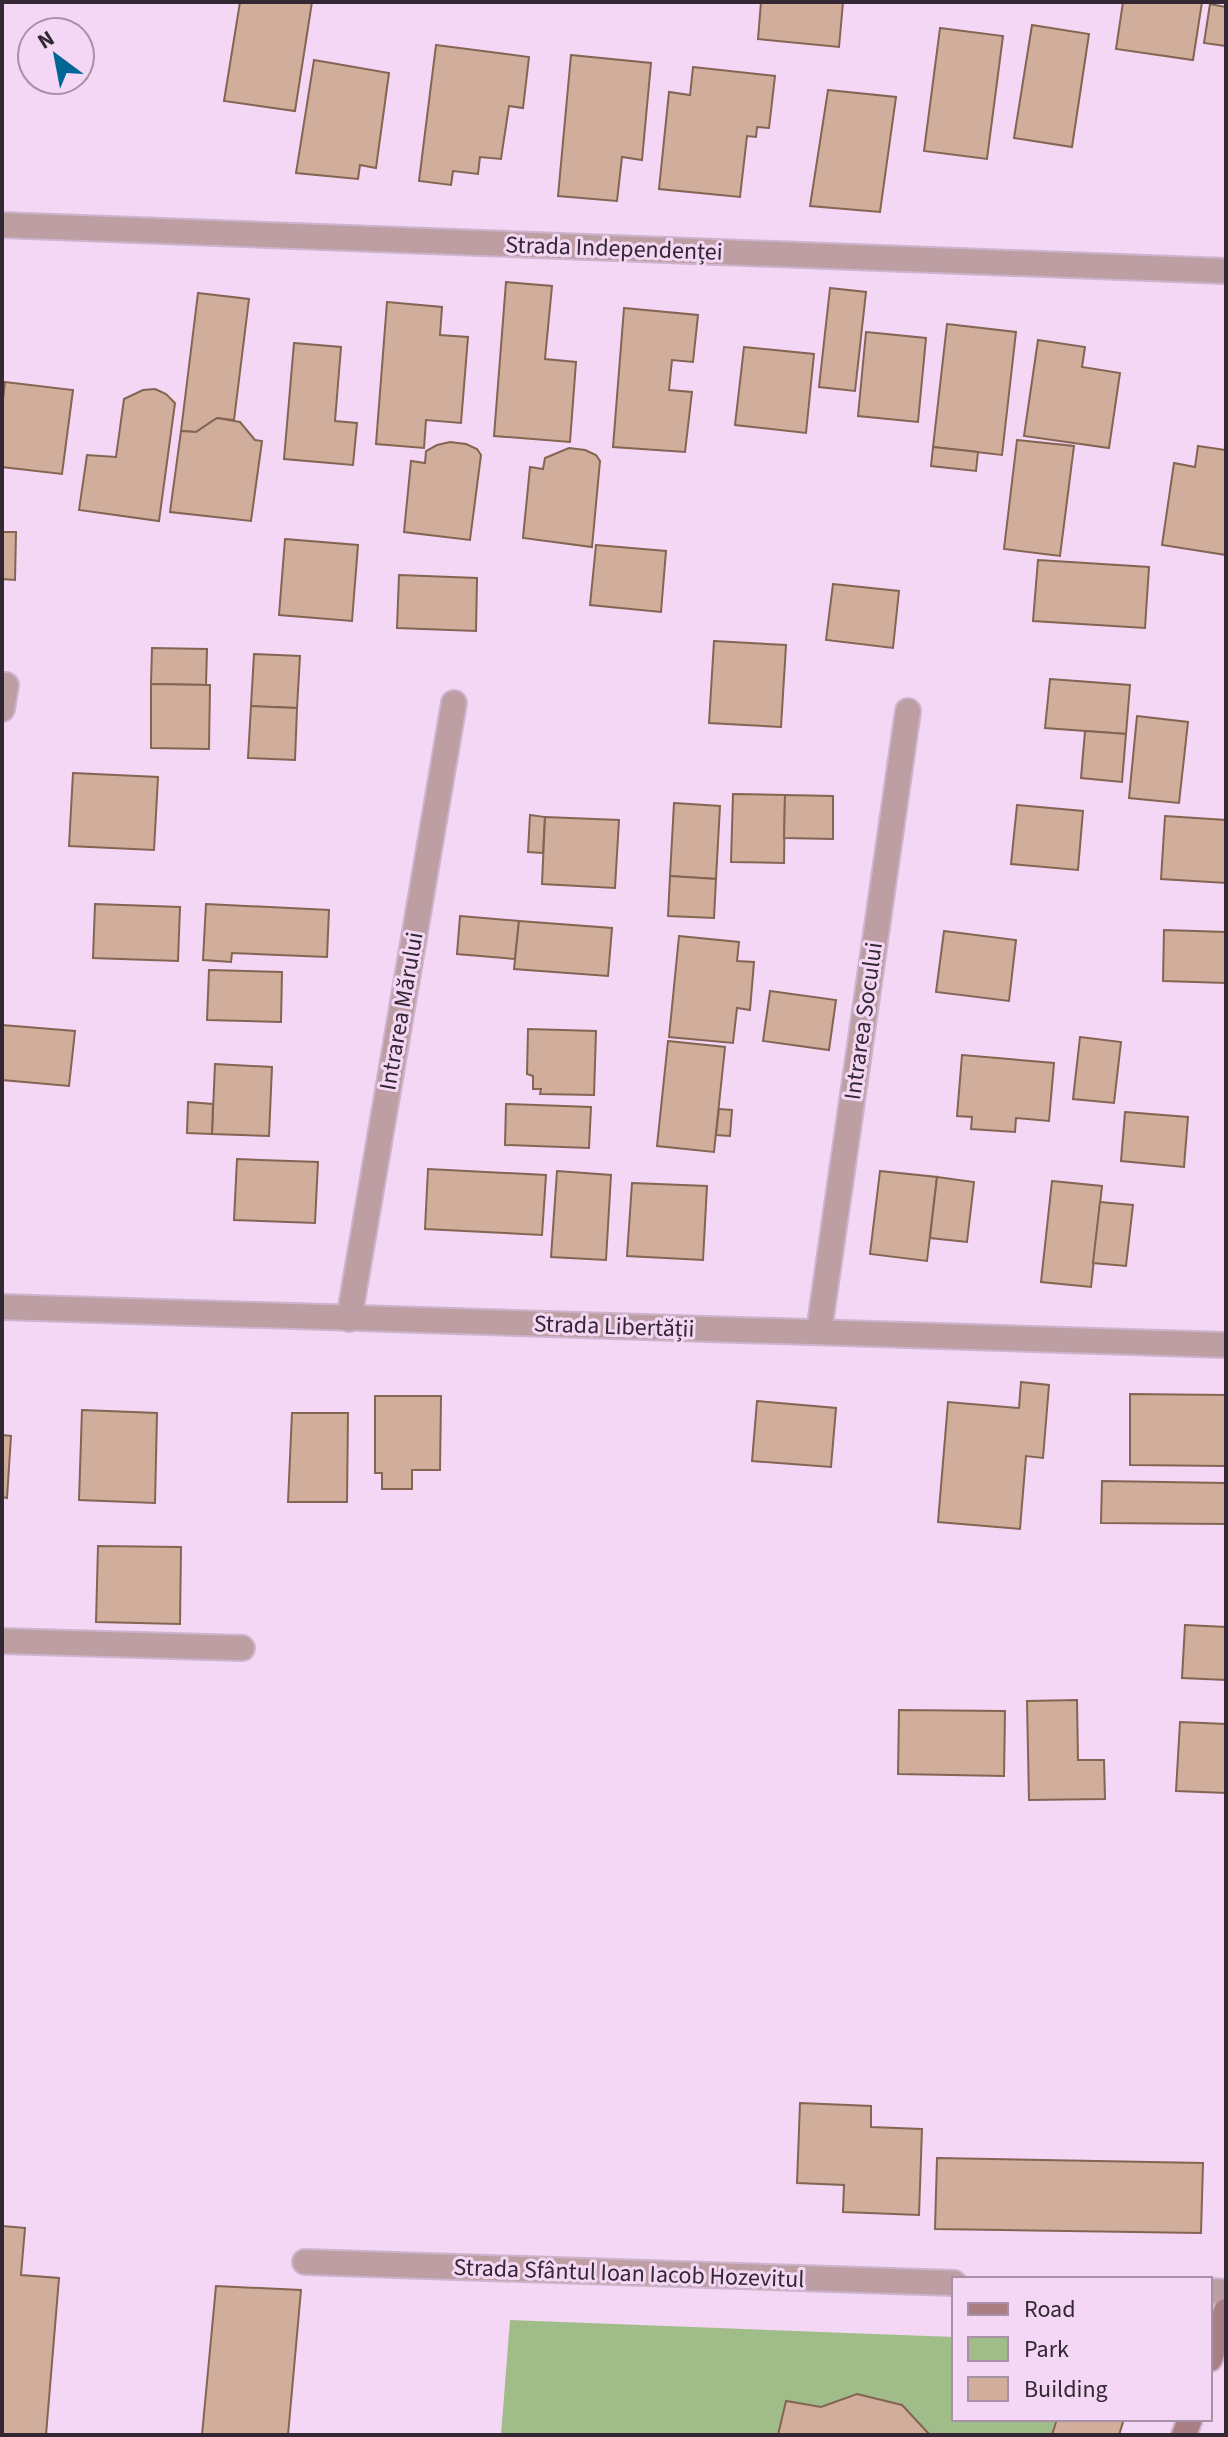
<svg xmlns="http://www.w3.org/2000/svg" width="1228" height="2437" viewBox="0 0 1228 2437" font-family="'Source Sans 3',sans-serif">
  <style>
    .green { fill: #a0bc89 }
    .building { fill: #d1ad9b; stroke: #846453; stroke-width: 2 }
    .lines { fill: none; stroke-linecap: round; stroke-linejoin: round }
    .street-casing { stroke: #cdb4cd; stroke-width: 28 }
    .secondary-casing { stroke: #cdb4cd; stroke-width: 28 }
    .street { stroke: #bd9fa3; stroke-width: 24 }
    .secondary { stroke: #aa7f84; stroke-width: 24 }
    .labels { text-anchor: middle; stroke-width: 6; stroke-linejoin: round; paint-order: stroke }
    .street-label { font-size: 24px; fill: #322732; stroke: #f4d7f4 }
  </style>
  <rect width="100%" height="100%" fill="#f4d7f4"/>
  <path class="green" d="M 510,2320 L 954,2337 L 954,2419 L 1057,2419 L 1052,2435 L 930,2435 L 902,2405 L 857,2394 L 821,2407 L 786,2401 L 778,2435 L 501,2435 Z"/>
  <g class="building">
    <path d="M 240,2 L 312,2 L 295,111 L 224,101 Z"/>
    <path d="M 761,2 L 843,2 L 839,47 L 758,39 Z"/>
    <path d="M 1123,2 L 1202,2 L 1193,60 L 1116,49 Z"/>
    <path d="M 1210,4 L 1226,7 L 1226,46 L 1204,43 Z"/>
    <path d="M 1032,25 L 1089,34 L 1072,147 L 1014,138 Z"/>
    <path d="M 940,28 L 1003,36 L 987,159 L 924,151 Z"/>
    <path d="M 436,45 L 529,57 L 523,108 L 509,106 L 501,159 L 480,157 L 478,174 L 453,171 L 451,185 L 419,181 Z"/>
    <path d="M 571,55 L 651,63 L 642,160 L 622,157 L 617,201 L 558,196 Z"/>
    <path d="M 314,60 L 389,73 L 376,168 L 360,165 L 358,179 L 296,173 Z"/>
    <path d="M 693,67 L 775,76 L 769,128 L 757,127 L 756,137 L 747,136 L 740,197 L 659,189 L 669,92 L 690,95 Z"/>
    <path d="M 828,90 L 896,97 L 880,212 L 810,206 Z"/>
    <path d="M 506,282 L 552,286 L 545,359 L 576,362 L 570,442 L 494,436 Z"/>
    <path d="M 830,288 L 866,292 L 855,391 L 819,387 Z"/>
    <path d="M 198,293 L 249,299 L 234,420 L 217,418 L 196,432 L 181,431 Z"/>
    <path d="M 387,302 L 442,307 L 440,335 L 468,337 L 461,423 L 426,420 L 424,448 L 376,444 Z"/>
    <path d="M 624,308 L 698,315 L 693,362 L 672,360 L 669,390 L 692,392 L 685,452 L 613,447 Z"/>
    <path d="M 947,324 L 1016,332 L 1002,455 L 933,447 Z"/>
    <path d="M 866,332 L 926,338 L 918,422 L 858,416 Z"/>
    <path d="M 1038,340 L 1085,347 L 1082,367 L 1120,373 L 1109,448 L 1024,436 Z"/>
    <path d="M 294,343 L 341,347 L 335,421 L 357,423 L 353,465 L 284,459 Z"/>
    <path d="M 744,347 L 814,354 L 806,433 L 735,425 Z"/>
    <path d="M 5,382 L 73,390 L 62,474 L 2,467 L 2,407 Z"/>
    <path d="M 155,389 L 166,394 L 175,403 L 159,521 L 79,510 L 87,455 L 116,457 L 124,399 L 143,390 Z"/>
    <path d="M 217,418 L 240,422 L 255,440 L 262,441 L 251,521 L 170,512 L 181,431 L 196,432 Z"/>
    <path d="M 1017,440 L 1074,446 L 1060,556 L 1004,549 Z"/>
    <path d="M 450,442 L 466,444 L 477,449 L 481,455 L 470,540 L 404,532 L 411,461 L 425,463 L 426,451 L 437,445 Z"/>
    <path d="M 1198,446 L 1226,450 L 1226,555 L 1162,545 L 1174,463 L 1195,467 Z"/>
    <path d="M 933,447 L 978,452 L 976,471 L 931,466 Z"/>
    <path d="M 569,448 L 585,450 L 596,455 L 600,461 L 592,547 L 523,538 L 530,467 L 543,469 L 545,458 Z"/>
    <path d="M 2,532 L 16,532 L 15,580 L 2,579 Z"/>
    <path d="M 285,539 L 358,545 L 352,621 L 279,615 Z"/>
    <path d="M 596,545 L 666,551 L 661,612 L 590,605 Z"/>
    <path d="M 1038,560 L 1149,567 L 1145,628 L 1033,621 Z"/>
    <path d="M 399,575 L 477,578 L 476,631 L 397,628 Z"/>
    <path d="M 833,584 L 899,591 L 893,648 L 826,640 Z"/>
    <path d="M 714,641 L 786,645 L 781,727 L 709,723 Z"/>
    <path d="M 152,648 L 207,649 L 206,685 L 151,684 Z"/>
    <path d="M 254,654 L 300,656 L 297,708 L 251,706 Z"/>
    <path d="M 1050,679 L 1130,685 L 1126,734 L 1045,728 Z"/>
    <path d="M 151,684 L 210,685 L 209,749 L 151,748 Z"/>
    <path d="M 251,706 L 297,708 L 295,760 L 248,758 Z"/>
    <path d="M 1137,716 L 1188,722 L 1179,803 L 1129,798 Z"/>
    <path d="M 1085,731 L 1126,734 L 1122,782 L 1081,778 Z"/>
    <path d="M 73,773 L 158,777 L 154,850 L 69,846 Z"/>
    <path d="M 733,794 L 785,795 L 784,863 L 731,862 Z"/>
    <path d="M 785,795 L 833,796 L 833,839 L 784,838 Z"/>
    <path d="M 674,803 L 720,806 L 716,879 L 670,876 Z"/>
    <path d="M 1017,805 L 1083,811 L 1078,870 L 1011,864 Z"/>
    <path d="M 530,815 L 545,817 L 543,853 L 528,852 Z"/>
    <path d="M 1165,816 L 1226,820 L 1226,883 L 1161,879 Z"/>
    <path d="M 545,817 L 619,820 L 615,888 L 542,884 Z"/>
    <path d="M 670,876 L 716,879 L 714,918 L 668,916 Z"/>
    <path d="M 95,904 L 180,907 L 178,961 L 93,958 Z"/>
    <path d="M 206,904 L 329,910 L 327,957 L 232,953 L 231,962 L 203,960 Z"/>
    <path d="M 460,916 L 519,921 L 515,959 L 457,954 Z"/>
    <path d="M 519,921 L 612,928 L 608,976 L 514,969 Z"/>
    <path d="M 1164,930 L 1226,932 L 1226,983 L 1163,981 Z"/>
    <path d="M 944,931 L 1016,940 L 1009,1001 L 936,992 Z"/>
    <path d="M 679,936 L 739,942 L 737,961 L 754,962 L 750,1010 L 737,1008 L 733,1043 L 669,1037 Z"/>
    <path d="M 209,970 L 282,972 L 281,1022 L 207,1020 Z"/>
    <path d="M 770,991 L 836,1000 L 829,1050 L 763,1041 Z"/>
    <path d="M 2,1025 L 75,1031 L 69,1086 L 2,1080 Z"/>
    <path d="M 528,1029 L 596,1031 L 594,1095 L 540,1094 L 541,1089 L 533,1089 L 533,1076 L 527,1074 Z"/>
    <path d="M 1080,1037 L 1121,1042 L 1114,1103 L 1073,1099 Z"/>
    <path d="M 668,1041 L 725,1047 L 714,1152 L 657,1146 Z"/>
    <path d="M 962,1055 L 1054,1063 L 1049,1121 L 1016,1118 L 1015,1132 L 971,1129 L 972,1117 L 957,1116 Z"/>
    <path d="M 215,1064 L 272,1067 L 269,1136 L 212,1134 Z"/>
    <path d="M 188,1102 L 213,1104 L 212,1134 L 187,1133 Z"/>
    <path d="M 506,1104 L 591,1107 L 589,1148 L 505,1145 Z"/>
    <path d="M 719,1109 L 732,1110 L 730,1136 L 716,1135 Z"/>
    <path d="M 1125,1112 L 1188,1117 L 1184,1167 L 1121,1161 Z"/>
    <path d="M 237,1159 L 318,1162 L 315,1223 L 234,1220 Z"/>
    <path d="M 428,1169 L 546,1175 L 542,1235 L 425,1229 Z"/>
    <path d="M 557,1171 L 611,1175 L 606,1260 L 551,1257 Z"/>
    <path d="M 880,1171 L 937,1177 L 927,1261 L 870,1254 Z"/>
    <path d="M 937,1177 L 974,1182 L 967,1242 L 930,1238 Z"/>
    <path d="M 1052,1181 L 1102,1186 L 1091,1287 L 1041,1282 Z"/>
    <path d="M 632,1183 L 707,1186 L 703,1260 L 627,1256 Z"/>
    <path d="M 1100,1202 L 1133,1205 L 1126,1266 L 1093,1263 Z"/>
    <path d="M 1021,1382 L 1049,1385 L 1043,1458 L 1026,1456 L 1020,1529 L 938,1522 L 948,1402 L 1019,1408 Z"/>
    <path d="M 1130,1394 L 1226,1395 L 1226,1466 L 1130,1465 Z"/>
    <path d="M 375,1396 L 441,1396 L 440,1470 L 412,1470 L 412,1489 L 382,1489 L 382,1473 L 375,1473 Z"/>
    <path d="M 757,1401 L 836,1408 L 831,1467 L 752,1461 Z"/>
    <path d="M 82,1410 L 157,1413 L 155,1503 L 79,1500 Z"/>
    <path d="M 292,1413 L 348,1413 L 347,1502 L 288,1502 Z"/>
    <path d="M 2,1435 L 11,1436 L 7,1498 L 2,1497 Z"/>
    <path d="M 1102,1481 L 1226,1483 L 1226,1524 L 1101,1523 Z"/>
    <path d="M 98,1546 L 181,1547 L 180,1624 L 96,1622 Z"/>
    <path d="M 1185,1625 L 1226,1627 L 1226,1680 L 1182,1678 Z"/>
    <path d="M 1077,1700 L 1078,1760 L 1104,1760 L 1105,1799 L 1029,1800 L 1027,1701 Z"/>
    <path d="M 899,1710 L 1005,1711 L 1004,1776 L 898,1774 Z"/>
    <path d="M 1180,1722 L 1226,1724 L 1226,1793 L 1176,1791 Z"/>
    <path d="M 800,2103 L 871,2106 L 871,2127 L 922,2129 L 919,2215 L 843,2212 L 844,2185 L 797,2183 Z"/>
    <path d="M 937,2158 L 1203,2163 L 1201,2233 L 935,2229 Z"/>
    <path d="M 2,2226 L 25,2228 L 21,2275 L 59,2278 L 46,2435 L 2,2435 Z"/>
    <path d="M 216,2286 L 301,2290 L 288,2435 L 202,2435 Z"/>
    <path d="M 857,2394 L 902,2405 L 930,2435 L 778,2435 L 786,2401 L 821,2407 Z"/>
    <path d="M 1057,2419 L 1124,2419 L 1119,2435 L 1052,2435 Z"/>
  </g>
  <g class="lines">
    <g class="street-casing">
      <g id="street">
        <path d="M 2,225 L 1226,271"/>
        <path d="M 2,709 L 6,685"/>
        <path d="M 2,1307 L 1226,1345"/>
        <path d="M 349,1319 L 454,703"/>
        <path d="M 819,1331 L 908,711"/>
        <path d="M 2,1641 L 242,1648"/>
        <path d="M 305,2262 L 954,2283"/>
        <path d="M 1210,2291 L 1226,2292"/>
      </g>
    </g>
    <g class="secondary-casing">
      <g id="secondary">
        <path d="M 1210,2359 L 1226,2311"/>
        <path d="M 1184,2435 L 1190,2419"/>
      </g>
    </g>
    <use href="#street" class="street"/>
    <use href="#secondary" class="secondary"/>
  </g>
  <g class="labels">
    <g class="street-label">
      <text transform="translate(614 248) rotate(2)" y="8">Strada Independenței</text>
      <text transform="translate(401 1011) rotate(-80)" y="8">Intrarea Mărului</text>
      <text transform="translate(863 1021) rotate(-82)" y="8">Intrarea Socului</text>
      <text transform="translate(614 1326) rotate(2)" y="8">Strada Libertății</text>
      <text transform="translate(629 2273) rotate(2)" y="8">Strada Sfântul Ioan Iacob Hozevitul</text>
    </g>
  </g>
  <rect width="1228" height="2437" fill="none" stroke="#322732" stroke-width="8"/>
  <rect x="952" y="2277" width="260" height="144" fill="#f4d7f4" stroke="#a691a6" stroke-width="2"/>
  <rect x="968" y="2303" width="40" height="12" fill="#aa7f84" stroke="#a691a6" stroke-width="2"/>
  <text x="1024" y="2317" font-size="24" fill="#322732">Road</text>
  <rect x="968" y="2337" width="40" height="24" fill="#a0bc89" stroke="#a691a6" stroke-width="2"/>
  <text x="1024" y="2357" font-size="24" fill="#322732">Park</text>
  <rect x="968" y="2377" width="40" height="24" fill="#d1ad9b" stroke="#a691a6" stroke-width="2"/>
  <text x="1024" y="2397" font-size="24" fill="#322732">Building</text>
  <g transform="translate(56 56) rotate(328)"><circle r="38" fill="#f4d7f4" stroke="#a691a6" stroke-width="2"/>
  <path d="M0-6L14 30L0 20L-14 30Z" fill="#016695"/>
  <text y="-12" font-size="22" font-weight="bold" text-anchor="middle" fill="#322732">N</text>
  </g>
</svg>
